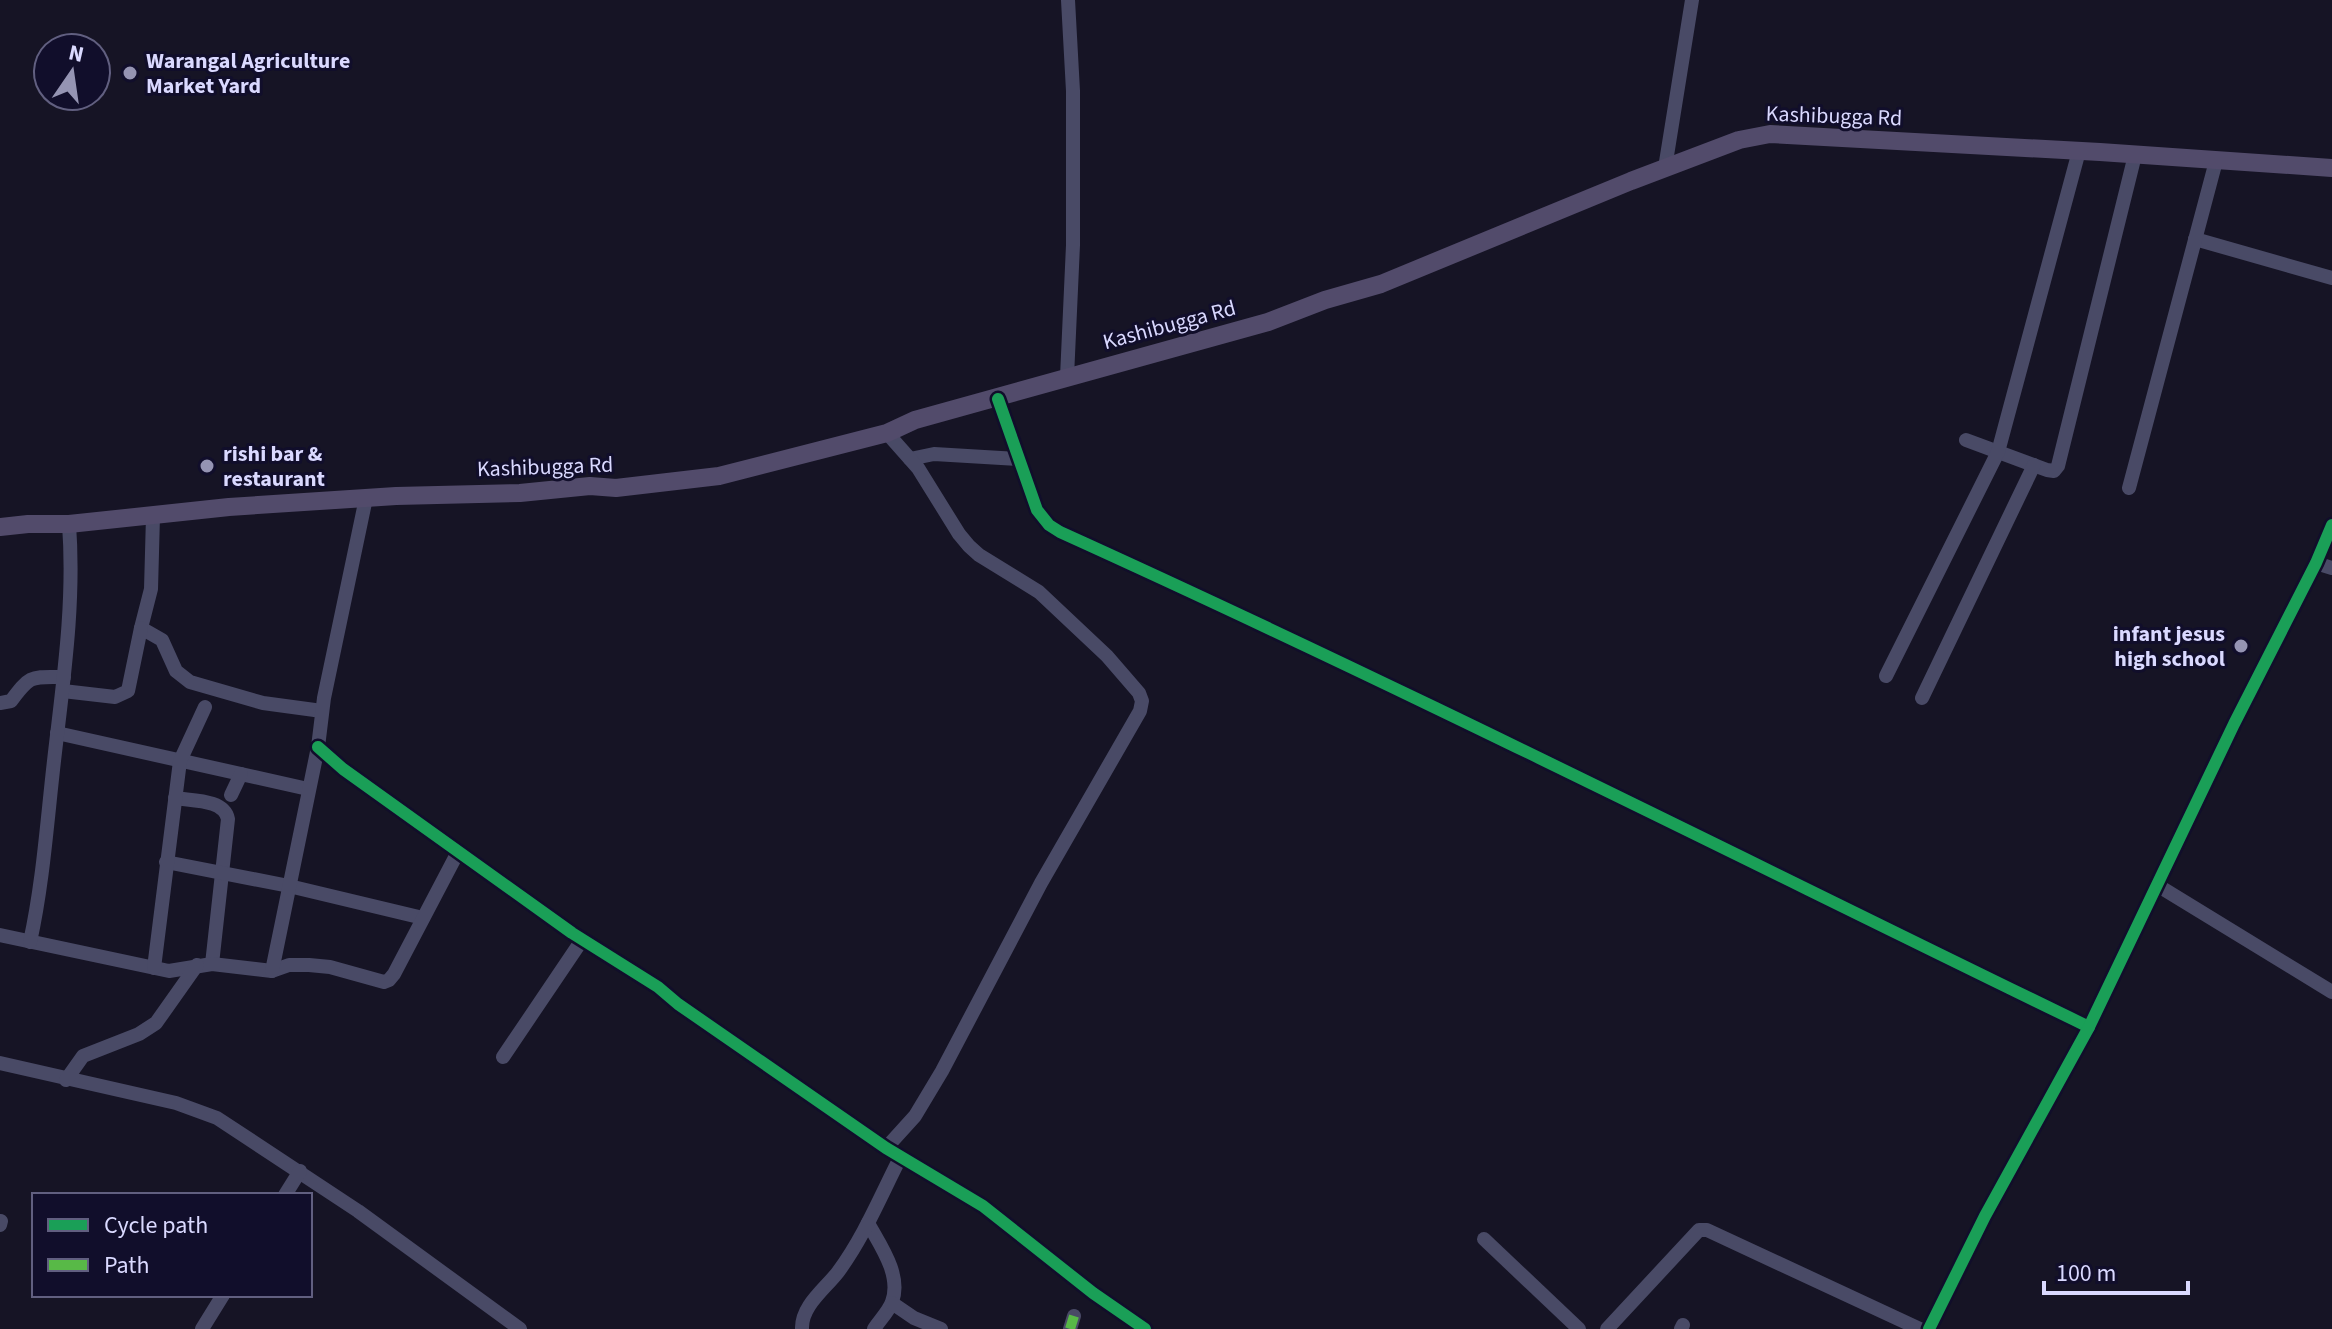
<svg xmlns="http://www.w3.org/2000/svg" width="2332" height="1329" viewBox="0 0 2332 1329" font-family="'Source Sans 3',sans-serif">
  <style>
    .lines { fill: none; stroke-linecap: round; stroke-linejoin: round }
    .minor { stroke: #494a66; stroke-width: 14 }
    .major { stroke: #524b6b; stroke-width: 18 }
    .quiet { stroke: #58b947; stroke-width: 10; stroke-dasharray: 20 10; stroke-linecap: butt }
    .cycleway-casing { stroke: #110e2b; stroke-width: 17 }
    .cycleway { stroke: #1a9f57; stroke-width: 12 }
    .poi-dot { fill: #9594b3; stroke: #110e2b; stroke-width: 3 }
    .labels { text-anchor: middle; stroke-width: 6; stroke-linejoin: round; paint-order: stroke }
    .poi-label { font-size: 22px; font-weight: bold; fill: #dad9ff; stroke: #110e2b; text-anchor: start }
    .street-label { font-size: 22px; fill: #dad9ff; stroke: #110e2b }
  </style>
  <rect width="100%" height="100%" fill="#161425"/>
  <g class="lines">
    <g class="minor">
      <path d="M 1665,168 L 1692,0"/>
      <path d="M 2195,239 L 2332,278"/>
      <path d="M 1067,377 L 1073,245 L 1073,91 L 1068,0"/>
      <path d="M 998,399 L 1037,510 L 1049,525 L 1060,532 C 1407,689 1747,861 2089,1027"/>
      <path d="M 1966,440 L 2047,470 L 2054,471 L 2058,466 L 2135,155"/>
      <path d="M 910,459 L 934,454 L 1018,459"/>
      <path d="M 2129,488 L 2216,161"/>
      <path d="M 153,516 L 151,589 L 141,628 L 162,640 L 176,671 L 190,682 L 263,703 L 322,711"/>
      <path d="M 2316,563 L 2332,568"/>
      <path d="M 1886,676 L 1998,452 L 2079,151"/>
      <path d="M 63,691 L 115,697 L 128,691 L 141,628"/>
      <path d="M 1922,698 L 2034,465"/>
      <path d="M 0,703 L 11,701 C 31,674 31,677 64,677"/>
      <path d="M 57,733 L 308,789"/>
      <path d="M 318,747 L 343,769 L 572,933 L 658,987 L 678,1004 L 886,1148 L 983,1206 L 1093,1293 L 1145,1329"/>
      <path d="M 231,795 L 241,774"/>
      <path d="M 175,798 C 192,801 224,799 228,819 L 212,964"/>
      <path d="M 166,862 L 289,886 L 423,918"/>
      <path d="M 2157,885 L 2332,992"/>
      <path d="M 0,935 L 169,971 L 212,964 L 272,971 L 289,965 L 309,965 L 330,967 L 384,982 L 389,980 L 394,974 L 458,852"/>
      <path d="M 30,942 C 43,883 47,822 54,761 C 63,682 75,604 69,524"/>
      <path d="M 154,968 L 180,761 L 205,707"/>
      <path d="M 272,971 L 318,747 L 324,698 L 366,498"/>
      <path d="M 503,1057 L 582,940"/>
      <path d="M 0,1063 L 176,1103 L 217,1118 L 358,1211 L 520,1329"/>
      <path d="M 66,1080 L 83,1056 L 139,1034 L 156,1023 L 197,965"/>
      <path d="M 886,1148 L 915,1116 L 942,1071 L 1041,883 L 1140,711 L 1142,701 L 1139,693 L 1107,656 L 1039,592 L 979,555 L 969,546 L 959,534 L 918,468 L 887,433"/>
      <path d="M 285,1195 L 300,1171"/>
      <path d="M 868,1223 C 880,1245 902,1275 892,1302 C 889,1311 879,1321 874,1329"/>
      <path d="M 0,1225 L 1,1221"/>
      <path d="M 1484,1239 L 1579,1329"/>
      <path d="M 892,1303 L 914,1318 L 941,1329"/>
      <path d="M 202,1329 L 223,1295"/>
      <path d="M 802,1329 C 801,1306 825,1289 838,1272 C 864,1237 881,1195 901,1156"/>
      <path d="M 1070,1329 L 1074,1316"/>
      <path d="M 1607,1329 L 1699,1230 L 1707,1230 L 1920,1329"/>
      <path d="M 1681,1329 L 1683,1325"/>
      <path d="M 1929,1329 L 1985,1216 L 2089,1027 L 2234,724 L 2316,563 L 2332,525"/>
    </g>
    <path class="major" d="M 0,527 L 28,524 L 69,524 L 229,507 L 396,496 L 520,493 L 590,486 L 616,488 L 719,476 L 887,433 L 915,420 L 1268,322 L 1325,300 L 1381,284 L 1631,181 L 1739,140 L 1770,134 L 2100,152 L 2332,168"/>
    <path class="quiet" d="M 1070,1329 L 1074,1316"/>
    <g class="cycleway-casing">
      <g id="cycleway">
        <path d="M 998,399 L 1037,510 L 1049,525 L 1060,532 C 1407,689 1747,861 2089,1027"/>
        <path d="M 318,747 L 343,769 L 572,933 L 658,987 L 678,1004 L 886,1148 L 983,1206 L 1093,1293 L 1145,1329"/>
        <path d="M 1929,1329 L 1985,1216 L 2089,1027 L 2234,724 L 2316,563 L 2332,525"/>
      </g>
    </g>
    <use href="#cycleway" class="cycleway"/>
  </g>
  <g class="poi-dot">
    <circle cx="130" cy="73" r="8"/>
    <circle cx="207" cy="466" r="8"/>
    <circle cx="2241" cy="646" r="8"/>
  </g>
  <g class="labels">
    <g class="poi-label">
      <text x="146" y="68">Warangal Agriculture<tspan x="146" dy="25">Market Yard</tspan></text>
      <text x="223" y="461">rishi bar &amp;<tspan x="223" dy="25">restaurant</tspan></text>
      <text x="2225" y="641" text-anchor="end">infant jesus<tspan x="2225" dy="25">high school</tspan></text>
    </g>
    <g class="street-label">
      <text transform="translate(1834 115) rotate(2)" y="8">Kashibugga Rd</text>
      <text transform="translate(1169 324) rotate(-15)" y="8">Kashibugga Rd</text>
      <text transform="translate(545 466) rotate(-2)" y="8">Kashibugga Rd</text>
    </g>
  </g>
  <rect x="32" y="1193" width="280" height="104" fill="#110e2b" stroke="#615f80" stroke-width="2"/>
  <rect x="48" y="1219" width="40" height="12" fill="#1a9f57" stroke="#615f80" stroke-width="2"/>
  <text x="104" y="1233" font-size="24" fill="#dad9ff">Cycle path</text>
  <rect x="48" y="1259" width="40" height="12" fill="#58b947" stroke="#615f80" stroke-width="2"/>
  <text x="104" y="1273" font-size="24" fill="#dad9ff">Path</text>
  <g transform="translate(72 72) rotate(13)"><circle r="38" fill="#110e2b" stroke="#615f80" stroke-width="2"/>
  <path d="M0-6L14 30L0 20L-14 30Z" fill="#9594b3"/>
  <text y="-12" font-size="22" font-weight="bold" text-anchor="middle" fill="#dad9ff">N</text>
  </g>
  <path d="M2044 1281v12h144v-12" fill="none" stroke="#dad9ff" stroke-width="4"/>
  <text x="2056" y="1281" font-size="24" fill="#dad9ff" stroke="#110e2b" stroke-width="6" paint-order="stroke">100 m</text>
</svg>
